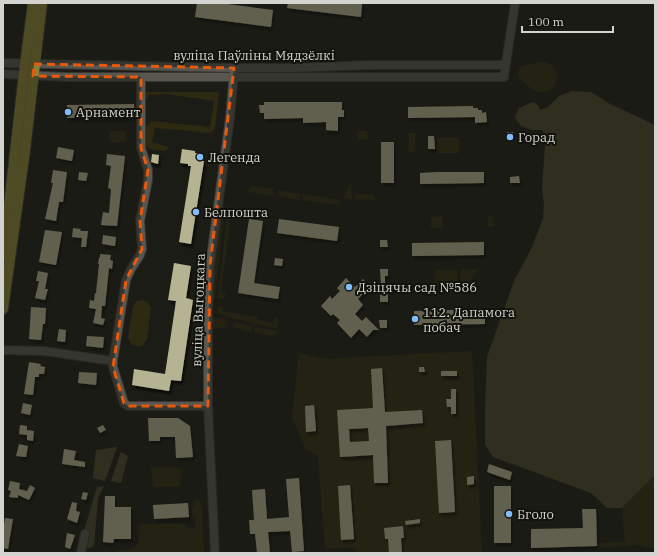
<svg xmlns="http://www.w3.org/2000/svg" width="658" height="556" viewBox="0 0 658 556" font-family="'IBM Plex Serif',serif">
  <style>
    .green { fill: #2d2a11 }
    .forest { fill: #494629 }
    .building { fill: #b6b392; fill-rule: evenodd; filter: url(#shadow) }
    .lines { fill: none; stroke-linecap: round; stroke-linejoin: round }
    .minor-casing { stroke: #383734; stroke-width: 10 }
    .major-casing { stroke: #383734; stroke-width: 12 }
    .minor { stroke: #575750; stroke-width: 8 }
    .major { stroke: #8b8337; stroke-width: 10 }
    .marked { fill: none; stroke: #e8590c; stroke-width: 3; stroke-dasharray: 8 5; stroke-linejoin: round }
    .poi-dot { fill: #82bcfa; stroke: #13130d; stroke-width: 1.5 }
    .labels { text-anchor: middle; stroke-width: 4; stroke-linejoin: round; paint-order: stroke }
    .street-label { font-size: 13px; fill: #d3d3cf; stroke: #13130d }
    .poi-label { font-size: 13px; fill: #d3d3cf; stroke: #13130d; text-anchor: start }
  </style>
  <defs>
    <filter id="shadow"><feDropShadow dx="2" dy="3.5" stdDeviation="1" flood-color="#0009"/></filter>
  </defs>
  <rect width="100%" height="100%" fill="#1c1c16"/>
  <g class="green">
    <path d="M 539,62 C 567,61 559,96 539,92 C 531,90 524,82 518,77 L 519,67 Z"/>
    <path d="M 144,92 L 217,92 L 219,94 L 215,129 L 210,133 L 155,128 L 152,142 L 169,147 L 166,151 L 150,149 L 146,146 C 144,133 141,129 152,121 L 210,127 L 214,101 L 166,94 L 148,95 L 148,99 L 144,97 Z"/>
    <rect x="110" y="131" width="16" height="11"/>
    <path d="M 357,131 L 367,131 L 368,139 L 358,140 Z"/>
    <path d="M 409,133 L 416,133 L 415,152 L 408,152 Z"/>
    <rect x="437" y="138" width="22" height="15"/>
    <path d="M 351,182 L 352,199 L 343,198 Z"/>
    <path d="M 249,186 L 275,189 L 272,191 L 274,196 L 248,192 L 250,188 Z"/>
    <path d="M 278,190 L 301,194 L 299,196 L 300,200 L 277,196 L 279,194 Z"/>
    <path d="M 302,194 L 340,200 L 339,205 L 302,200 L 303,198 Z"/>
    <path d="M 354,194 L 374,195 L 375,200 L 355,199 Z"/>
    <path d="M 225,205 L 215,299 L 211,298 L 220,207 Z"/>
    <path d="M 228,207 L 236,208 L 235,213 L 231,213 L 221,292 L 225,293 L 225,298 L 220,299 L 218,297 Z"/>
    <path d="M 492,215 L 493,215 L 493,227 L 489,227 L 487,225 L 488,217 Z"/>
    <path d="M 442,216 L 443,228 L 431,228 L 431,217 Z"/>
    <path d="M 478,269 L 466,286 L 460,284 L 461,270 Z"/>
    <path d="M 435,270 L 457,270 L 457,284 L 435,285 Z"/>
    <path d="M 143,300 L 148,303 L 151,308 L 147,339 L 143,345 L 138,347 L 131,344 L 128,337 L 133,306 L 137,301 Z"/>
    <path d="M 218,306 L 224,307 L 223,311 L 257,317 L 257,320 L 273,323 L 274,318 L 278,319 L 277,329 L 230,318 L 217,313 Z"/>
    <path d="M 210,316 L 228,320 L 225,322 L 226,327 L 210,330 Z"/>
    <path d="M 234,322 L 252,326 L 251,332 L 232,327 Z"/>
    <path d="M 255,327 L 277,331 L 275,337 L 254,332 Z"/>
    <path d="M 472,351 L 482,553 L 359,553 L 354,548 L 325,549 L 318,456 L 305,448 L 292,417 L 299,353 L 319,358 L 335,359 L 357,357 Z"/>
    <path d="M 172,466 L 182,470 L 180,486 L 153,487 L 151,467 Z"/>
    <path d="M 655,475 L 655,549 L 637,545 L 597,548 L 597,543 L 625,542 L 622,508 Z"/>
    <path d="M 195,498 L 200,501 L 202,510 L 204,553 L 109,553 L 134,548 L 138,544 L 140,524 L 185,524 L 187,528 L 195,528 L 196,515 L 192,516 L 191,508 L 194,505 Z"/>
  </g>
  <g class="forest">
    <path d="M 572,91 L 591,92 L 610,104 L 655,125 L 655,475 L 622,508 L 607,508 L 591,493 L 493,457 L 485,445 L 485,409 L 487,357 L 514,281 L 531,249 L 543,219 L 544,205 L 542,186 L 546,134 L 542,130 L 533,130 L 521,126 L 515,118 L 519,108 L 533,102 L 538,105 L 540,110 L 548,107 L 559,96 Z"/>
    <path d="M 117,447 L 105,481 L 93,478 L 96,450 Z"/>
    <path d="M 121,452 L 128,456 L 121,483 L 111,481 Z"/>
    <path d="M 104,486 L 98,498 L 94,546 L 87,549 L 90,533 L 84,531 L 97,487 Z"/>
  </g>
  <g class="building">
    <path d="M 197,3 L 220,3 L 273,10 L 271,27 L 195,17 Z"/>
    <path d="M 288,3 L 353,3 L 362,4 L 361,17 L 287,8 Z"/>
    <path d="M 264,102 L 342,102 L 342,110 L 344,110 L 344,117 L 338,117 L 338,131 L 326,130 L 326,122 L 303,123 L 303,118 L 264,119 L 264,113 L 260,113 L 259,105 L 264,105 Z"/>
    <path d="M 134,104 L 135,118 L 67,118 L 67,105 Z"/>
    <path d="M 473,106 L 473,108 L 478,108 L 478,110 L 482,110 L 482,113 L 486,112 L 487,122 L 475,123 L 475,117 L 408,118 L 408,107 Z"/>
    <path d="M 507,132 L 513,132 L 513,137 L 507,138 Z"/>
    <path d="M 428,136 L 434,136 L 435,149 L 428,149 Z"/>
    <rect x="381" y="142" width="13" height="41"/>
    <path d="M 58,147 L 74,150 L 72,161 L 56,158 Z"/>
    <path d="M 182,149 L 195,151 L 195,153 L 202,154 L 201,161 L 204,161 L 191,244 L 179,242 L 191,166 L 188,166 L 188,164 L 180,163 Z"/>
    <path d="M 107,154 L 125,156 L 117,226 L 101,225 L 103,212 L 109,213 L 111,189 L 108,188 L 111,166 L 106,165 Z"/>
    <path d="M 152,154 L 159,155 L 158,164 L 151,162 Z"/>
    <path d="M 53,170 L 67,172 L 63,202 L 59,202 L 56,221 L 45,219 L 53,183 L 51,183 Z"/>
    <path d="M 79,172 L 88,173 L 86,181 L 78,180 Z"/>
    <path d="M 436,172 L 484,172 L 484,183 L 420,184 L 420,173 Z"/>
    <path d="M 519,176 L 520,183 L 510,183 L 510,177 Z"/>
    <path d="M 249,219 L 263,221 L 254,283 L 280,287 L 278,299 L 238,293 Z"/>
    <path d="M 279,219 L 339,227 L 337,241 L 277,233 Z"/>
    <path d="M 73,228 L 81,229 L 80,231 L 88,231 L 86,247 L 81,247 L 82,238 L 72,237 Z"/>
    <path d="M 45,230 L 62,232 L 56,265 L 39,262 Z"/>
    <path d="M 103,235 L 116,237 L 115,246 L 102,244 Z"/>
    <path d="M 380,240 L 387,240 L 388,247 L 380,247 Z"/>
    <path d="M 484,242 L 484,255 L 412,256 L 412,243 Z"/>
    <path d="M 100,254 L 111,255 L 110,260 L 113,261 L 112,269 L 109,268 L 105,306 L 102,306 L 101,318 L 105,319 L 103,325 L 93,323 L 96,309 L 89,308 L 90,300 L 94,301 L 95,293 L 96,293 L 99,264 L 98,264 L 99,257 L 100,258 Z"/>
    <path d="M 275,258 L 283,259 L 282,266 L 274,265 Z"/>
    <path d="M 174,263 L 191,266 L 186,298 L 193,300 L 181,381 L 171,380 L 169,391 L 132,385 L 134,369 L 165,374 L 176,301 L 168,300 Z"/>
    <path d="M 380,269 L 388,269 L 388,276 L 385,276 L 385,286 L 381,286 Z"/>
    <path d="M 38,271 L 48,273 L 45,289 L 48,289 L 45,300 L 35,298 L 39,281 L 36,281 Z"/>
    <path d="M 346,278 L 355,287 L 363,279 L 370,286 L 358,299 L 363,305 L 355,314 L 362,321 L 366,317 L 379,330 L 373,330 L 367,337 L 359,329 L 351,338 L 337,323 L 340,320 L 333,314 L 331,316 L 321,306 L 330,296 L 332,299 L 340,291 L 337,288 Z"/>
    <path d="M 388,294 L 388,302 L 380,302 L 380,295 Z"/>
    <path d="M 31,307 L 46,308 L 45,324 L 43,324 L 41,340 L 29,339 Z"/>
    <path d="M 450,310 L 485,310 L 485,324 L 414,325 L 414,311 Z"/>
    <path d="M 379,320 L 387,320 L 387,328 L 380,328 Z"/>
    <path d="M 59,329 L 66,330 L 65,342 L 57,341 Z"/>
    <path d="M 87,336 L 104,337 L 103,348 L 86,346 Z"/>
    <path d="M 29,362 L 41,364 L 40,366 L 45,367 L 44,374 L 39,374 L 39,377 L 35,377 L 33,395 L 24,394 Z"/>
    <path d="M 419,367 L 424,367 L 425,372 L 419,372 Z"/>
    <path d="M 382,368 L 385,412 L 422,410 L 423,423 L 386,426 L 388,483 L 374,483 L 373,455 L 340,457 L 337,410 L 373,408 L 371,369 ZM 368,428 L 369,441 L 350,442 L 349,429 Z"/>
    <rect x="441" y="371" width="16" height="5"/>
    <path d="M 79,372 L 97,373 L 96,385 L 78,383 Z"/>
    <path d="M 451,389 L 456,389 L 456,414 L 451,414 L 451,407 L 447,407 L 446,399 L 451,399 Z"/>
    <path d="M 23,403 L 32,405 L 30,415 L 21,413 Z"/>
    <path d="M 314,405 L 316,431 L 306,432 L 305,406 Z"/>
    <path d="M 148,418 L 178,418 L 190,426 L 193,457 L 176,458 L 175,437 L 160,437 L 160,441 L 149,441 Z"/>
    <path d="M 20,425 L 27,426 L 27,430 L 34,431 L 33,441 L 27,440 L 27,435 L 19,434 Z"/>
    <path d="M 103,425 L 106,430 L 100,433 L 97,428 Z"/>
    <path d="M 451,440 L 455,512 L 439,513 L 435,441 Z"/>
    <path d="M 19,444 L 28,446 L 26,457 L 16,456 Z"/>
    <path d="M 64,449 L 76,451 L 74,460 L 85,462 L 85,467 L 62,464 Z"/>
    <path d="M 489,464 L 512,472 L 510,480 L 487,472 Z"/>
    <path d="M 474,476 L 474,484 L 467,485 L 467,477 Z"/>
    <path d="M 299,478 L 304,551 L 292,552 L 290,531 L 268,532 L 270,553 L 257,553 L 255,534 L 250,534 L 249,520 L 254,520 L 252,490 L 265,489 L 267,519 L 289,517 L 286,479 Z"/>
    <path d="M 10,481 L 20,483 L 19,489 L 27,491 L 30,485 L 35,488 L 29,500 L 18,495 L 18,498 L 9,497 L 11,491 L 8,490 Z"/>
    <path d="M 350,485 L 354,539 L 341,540 L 338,486 Z"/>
    <rect x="494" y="486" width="17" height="57"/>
    <path d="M 83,492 L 88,493 L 86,500 L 81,499 Z"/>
    <path d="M 105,496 L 115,496 L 115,507 L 131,507 L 131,539 L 114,539 L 113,543 L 103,542 Z"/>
    <path d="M 72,502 L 77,503 L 76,511 L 80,512 L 77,523 L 67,519 Z"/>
    <path d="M 188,503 L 189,517 L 154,519 L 153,505 Z"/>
    <path d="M 582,509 L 596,509 L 597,546 L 531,548 L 531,529 L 583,528 Z"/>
    <path d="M 5,518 L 13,519 L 8,549 L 3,548 L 3,531 Z"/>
    <path d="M 420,519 L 420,523 L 406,525 L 405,521 Z"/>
    <path d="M 403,526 L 404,538 L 401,538 L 402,553 L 389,553 L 388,539 L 385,539 L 384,528 Z"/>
    <path d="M 67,533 L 75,535 L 70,549 L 65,547 Z"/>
  </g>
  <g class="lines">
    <g class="minor-casing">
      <g id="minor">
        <path d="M 3,63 L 234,68 L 291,68 L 371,65 L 505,65"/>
        <path d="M 3,74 L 66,77 L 504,77 L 515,3"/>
        <path d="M 141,77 L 141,148 L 148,170 L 148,180 L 140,221 L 142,249 L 140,255 L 131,269 L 126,280 L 113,361 L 113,367 L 124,403 L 128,406 L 208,406"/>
        <path d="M 3,350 L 44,351 L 113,361"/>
        <path d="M 81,553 L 85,534"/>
        <path d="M 215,553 L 208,406 L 208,312 L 210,265 L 230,118 L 234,72"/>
      </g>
    </g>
    <g class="major-casing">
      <g id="major">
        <path d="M 3,257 L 25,64 L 33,3"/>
        <path d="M 3,309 L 25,151 L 42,3"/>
      </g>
    </g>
    <use href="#minor" class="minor"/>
    <use href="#major" class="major"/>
  </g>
  <path d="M0 0H658V556H0ZM 34,64 L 234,68 L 210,265 L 208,406 L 128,406 L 124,403 L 113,367 L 126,280 L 142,249 L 140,221 L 148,170 L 141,148 L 141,77 L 33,76 Z" fill="#1c1c16" fill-opacity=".55" fill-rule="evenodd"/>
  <path class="marked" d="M 34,64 L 234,68 L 210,265 L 208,406 L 128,406 L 124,403 L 113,367 L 126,280 L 142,249 L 140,221 L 148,170 L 141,148 L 141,77 L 33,76 Z"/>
  <g class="poi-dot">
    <circle cx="68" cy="112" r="4"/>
    <circle cx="510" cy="137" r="4"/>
    <circle cx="200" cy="157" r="4"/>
    <circle cx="196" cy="212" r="4"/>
    <circle cx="349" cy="287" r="4"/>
    <circle cx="415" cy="319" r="4"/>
    <circle cx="509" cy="514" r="4"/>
  </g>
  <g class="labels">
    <g class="street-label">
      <text x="254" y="60">вуліца Паўліны Мядзёлкі</text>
      <text transform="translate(198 310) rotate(-88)" y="5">вуліца Выгоцкага</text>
    </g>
    <g class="poi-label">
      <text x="76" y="117">Арнамент</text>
      <text x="518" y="142">Горад</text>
      <text x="208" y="162">Легенда</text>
      <text x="204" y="217">Белпошта</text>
      <text x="357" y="292">Дзіцячы сад №586</text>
      <text x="423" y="317">112. Дапамога<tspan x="423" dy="15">побач</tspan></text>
      <text x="517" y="519">Бголо</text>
    </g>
  </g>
  <rect width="658" height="556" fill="none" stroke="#d3d3cf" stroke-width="8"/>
  <path d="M522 26v6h91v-6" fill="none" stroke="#d3d3cf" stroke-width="2"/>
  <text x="528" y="26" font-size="12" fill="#d3d3cf" stroke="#13130d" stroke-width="3" paint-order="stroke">100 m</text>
</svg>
